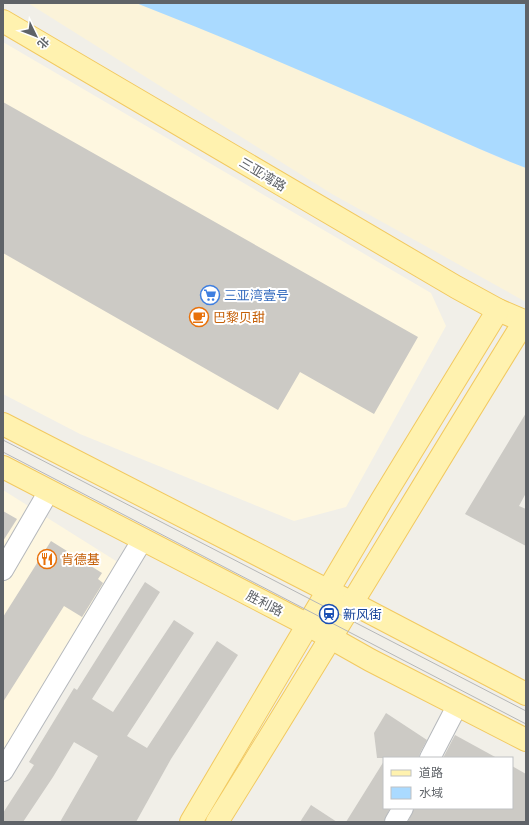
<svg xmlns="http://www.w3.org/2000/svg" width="529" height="825" viewBox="0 0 529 825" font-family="'Open Sans','Noto Sans SC',sans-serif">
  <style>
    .commercial { fill: #fef7e0 }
    .sand { fill: #fbf3d9 }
    .water { fill: #aadaff }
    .building { fill: #cccac5 }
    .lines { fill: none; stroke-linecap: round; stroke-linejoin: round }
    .minor-casing { stroke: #b5b8bc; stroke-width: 22 }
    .major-casing { stroke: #f2c960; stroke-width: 24 }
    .minor { stroke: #fff; stroke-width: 20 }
    .major { stroke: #fff2af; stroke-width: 22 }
    .tram { stroke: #b6b7b8; stroke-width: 1 }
    .labels { text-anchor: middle; stroke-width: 4; stroke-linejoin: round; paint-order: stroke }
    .street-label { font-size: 13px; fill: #5f6368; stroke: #fff }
    .shop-label { font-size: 13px; fill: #366cbe; stroke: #fff; text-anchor: start }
    .food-label { font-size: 13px; fill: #c56008; stroke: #fff; text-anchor: start }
    .transit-label { font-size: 13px; fill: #164399; stroke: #fff; text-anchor: start }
  </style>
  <rect width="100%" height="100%" fill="#f1efe8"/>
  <g class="commercial">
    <path d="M 3,42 L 431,293 L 446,326 L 346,507 L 294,521 L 80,434 L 3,394 Z"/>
    <path d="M 3,490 L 124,566 L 3,764 Z"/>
  </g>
  <path class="sand" d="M 28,3 L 136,3 L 201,28 L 389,108 L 497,157 L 526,168 L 526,302 L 332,194 Z"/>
  <path class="water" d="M 136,3 L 526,3 L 526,168 C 479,150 434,128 387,108 C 304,72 221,36 136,3 Z"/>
  <g class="building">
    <path d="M 3,102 L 418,337 L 374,414 L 300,372 L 278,410 L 3,253 Z"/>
    <path d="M 526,413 L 526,493 L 519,506 L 526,509 L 526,546 L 465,514 Z"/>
    <path d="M 3,511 L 17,519 L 3,541 Z"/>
    <path d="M 51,541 L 102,573 L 98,579 L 103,583 L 82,617 L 64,606 L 3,702 L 3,617 Z"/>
    <path d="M 145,582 L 160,592 L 92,699 L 113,712 L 174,620 L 194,633 L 127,736 L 147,748 L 217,641 L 238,655 L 171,759 L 136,822 L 60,822 L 98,756 L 74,742 L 53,777 L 23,822 L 3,822 L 3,813 L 34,765 L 29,762 L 74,688 L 77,690 Z"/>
    <path d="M 386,713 L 427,740 L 420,753 L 419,758 L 377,758 L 374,733 Z"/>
    <path d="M 455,735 L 497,758 L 443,758 Z"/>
    <path d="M 384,761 L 384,808 L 390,808 L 384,822 L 346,822 Z"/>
    <path d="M 512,766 L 526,774 L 526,822 L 408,822 L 414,808 L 512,808 Z"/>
    <path d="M 311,805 L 337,822 L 300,822 Z"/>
  </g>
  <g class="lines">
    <g class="minor-casing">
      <g id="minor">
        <path d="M 3,570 L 49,491"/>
        <path d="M 430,758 L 457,706"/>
        <path d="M 3,771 L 143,539"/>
        <path d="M 395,822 L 403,808"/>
      </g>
    </g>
    <g class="major-casing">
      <g id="major">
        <path d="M 3,21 L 456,287 L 498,310 L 526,322"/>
        <path d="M 3,424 L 352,603 L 526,694"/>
        <path d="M 3,467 L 308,625 L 370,660 L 526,740"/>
        <path d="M 191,822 L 381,501 L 498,310"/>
        <path d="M 217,822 C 321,656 421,488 524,322"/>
      </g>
    </g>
    <use href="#minor" class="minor"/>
    <use href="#major" class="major"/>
    <g class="tram">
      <path d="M 3,440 L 526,711"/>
      <path d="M 3,452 L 526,724"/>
    </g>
  </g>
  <defs>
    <g id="supermarket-ring" transform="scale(1)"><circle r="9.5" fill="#fff" stroke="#3f7fe0" stroke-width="1.5"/><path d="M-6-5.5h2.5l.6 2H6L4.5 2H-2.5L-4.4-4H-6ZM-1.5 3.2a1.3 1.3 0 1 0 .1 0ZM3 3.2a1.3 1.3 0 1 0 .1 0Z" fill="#3f7fe0"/></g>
    <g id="cafe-ring" transform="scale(1)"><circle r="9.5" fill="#fff" stroke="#e8710a" stroke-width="1.5"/><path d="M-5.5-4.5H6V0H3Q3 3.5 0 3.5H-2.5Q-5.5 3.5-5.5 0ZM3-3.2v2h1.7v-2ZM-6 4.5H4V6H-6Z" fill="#e8710a"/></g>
    <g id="restaurant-ring" transform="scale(1)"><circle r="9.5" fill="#fff" stroke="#e8710a" stroke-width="1.5"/><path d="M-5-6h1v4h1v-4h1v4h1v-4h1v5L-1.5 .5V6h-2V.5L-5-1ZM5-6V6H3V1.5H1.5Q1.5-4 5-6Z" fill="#e8710a"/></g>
    <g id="station-ring" transform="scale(1)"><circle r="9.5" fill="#fff" stroke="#1a4fb4" stroke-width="1.5"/><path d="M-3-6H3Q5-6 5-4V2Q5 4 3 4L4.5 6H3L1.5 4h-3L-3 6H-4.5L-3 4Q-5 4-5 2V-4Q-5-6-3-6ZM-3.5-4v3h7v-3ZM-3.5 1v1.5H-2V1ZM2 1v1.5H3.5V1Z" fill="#1a4fb4"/></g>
  </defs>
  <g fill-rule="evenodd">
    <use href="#supermarket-ring" x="210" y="295"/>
    <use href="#cafe-ring" x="199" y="317"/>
    <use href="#restaurant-ring" x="47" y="559"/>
    <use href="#station-ring" x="329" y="614"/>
  </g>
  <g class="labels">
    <g class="street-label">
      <text transform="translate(263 174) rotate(31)" y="5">三亚湾路</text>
      <text transform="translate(265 603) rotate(27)" y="5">胜利路</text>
    </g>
    <g class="shop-label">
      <text x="224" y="300">三亚湾壹号</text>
    </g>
    <g class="food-label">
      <text x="213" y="322">巴黎贝甜</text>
      <text x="61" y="564">肯德基</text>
    </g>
    <g class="transit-label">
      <text x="343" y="619">新风街</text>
    </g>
  </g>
  <rect width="529" height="825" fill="none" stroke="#5f6368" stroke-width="8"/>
  <rect x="383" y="757" width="130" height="52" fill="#ffffff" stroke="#bfc1c3"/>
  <rect x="391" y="770" width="20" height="6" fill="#fff2af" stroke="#bfc1c3"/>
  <text x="419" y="777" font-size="12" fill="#5f6368">道路</text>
  <rect x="391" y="787" width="20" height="12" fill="#aadaff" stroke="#bfc1c3"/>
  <text x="419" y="797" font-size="12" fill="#5f6368">水域</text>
  <g transform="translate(36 36) rotate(133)" stroke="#ffffff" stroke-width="3" paint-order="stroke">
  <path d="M0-3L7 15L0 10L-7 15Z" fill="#5f6368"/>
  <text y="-6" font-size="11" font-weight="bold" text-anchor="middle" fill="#5f6368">北</text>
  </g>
</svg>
